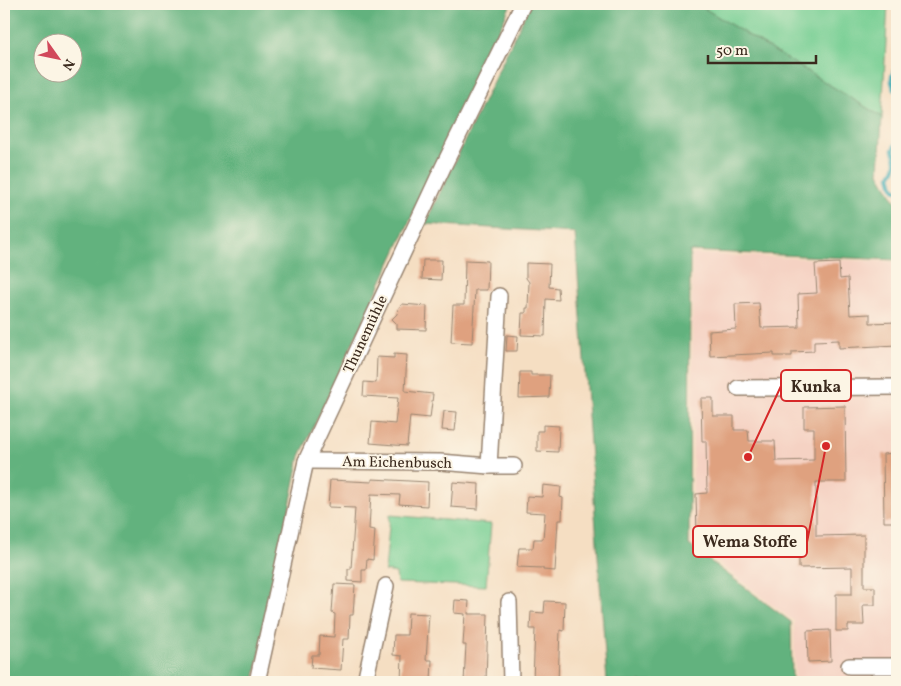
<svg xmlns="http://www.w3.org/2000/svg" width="901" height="686" viewBox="0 0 901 686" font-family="Vollkorn,serif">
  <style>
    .built { fill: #f5d2c3 }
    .green { fill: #78cf94; stroke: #5a7c59 }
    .forest { fill: #62b27e; stroke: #4e6e4e; fill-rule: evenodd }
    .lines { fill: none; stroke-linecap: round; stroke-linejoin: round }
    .stream { stroke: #39aab4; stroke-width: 4.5 }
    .building { fill: #dfa17f }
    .street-casing { stroke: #988470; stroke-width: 18 }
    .street { stroke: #fff; stroke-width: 15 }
    .labels { text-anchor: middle; stroke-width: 4; stroke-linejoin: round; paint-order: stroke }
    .street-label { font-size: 15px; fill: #3b2a1e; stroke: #fcf5e5 }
    .leader { fill: none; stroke: #d62828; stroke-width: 2 }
    .callout-dot { fill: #d62828; stroke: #fcf5e5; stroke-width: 2 }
    .callout { fill: #fcf5e5; stroke: #d62828; stroke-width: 2 }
    .callout-label { font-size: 16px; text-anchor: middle; font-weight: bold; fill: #3b2a1e }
  </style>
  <rect width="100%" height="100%" fill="#fcf5e5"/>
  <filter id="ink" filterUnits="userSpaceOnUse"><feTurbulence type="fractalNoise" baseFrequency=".02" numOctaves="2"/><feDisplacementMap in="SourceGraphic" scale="10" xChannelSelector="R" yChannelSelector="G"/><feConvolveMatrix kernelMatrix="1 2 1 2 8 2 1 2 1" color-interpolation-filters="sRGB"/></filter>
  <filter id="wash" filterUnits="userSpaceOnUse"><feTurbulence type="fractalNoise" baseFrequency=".0096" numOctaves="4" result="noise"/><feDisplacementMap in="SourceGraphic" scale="20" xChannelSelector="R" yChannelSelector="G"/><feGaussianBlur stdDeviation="1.12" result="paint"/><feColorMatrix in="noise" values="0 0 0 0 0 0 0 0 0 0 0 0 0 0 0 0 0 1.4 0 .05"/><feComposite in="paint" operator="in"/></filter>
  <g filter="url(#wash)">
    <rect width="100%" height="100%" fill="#f5dec2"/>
    <path class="built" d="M 692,254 L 897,262 L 897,682 L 795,682 L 794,621 L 693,544 Z"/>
    <g class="green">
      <path d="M 697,4 L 888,4 L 882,117 Z"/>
      <path d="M 390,515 L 491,524 L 486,586 L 397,583 L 396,573 L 385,571 Z"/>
    </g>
    <g class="forest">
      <path d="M 4,4 L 511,4 L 300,456 L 254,682 L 4,682 ZM 42,42 L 72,42 L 72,72 L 42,72 Z"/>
      <path d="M 530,4 L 697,4 L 882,117 L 879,173 L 897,204 L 897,260 L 690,251 L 689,545 L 791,622 L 792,682 L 607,682 L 575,233 L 425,224 Z"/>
    </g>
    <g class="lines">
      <g class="stream">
        <path d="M 897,67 C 891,75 890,80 895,89 L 897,88"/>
        <path d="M 897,142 L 893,150 C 898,161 897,167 890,176 L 893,187 L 897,191"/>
      </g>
    </g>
    <g id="blocks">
      <g class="building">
        <path d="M 423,260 L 442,260 L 441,280 L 422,279 Z"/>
        <path d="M 465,260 L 488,261 L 487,290 L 475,290 L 472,343 L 451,342 L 453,305 L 464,305 Z"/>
        <path d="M 526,263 L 550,264 L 549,287 L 558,288 L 559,300 L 546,299 L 545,336 L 521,335 L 522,313 L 526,313 L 526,308 L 528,308 L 529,282 L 526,278 Z"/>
        <path d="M 839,263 L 840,279 L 848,278 L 850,315 L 870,314 L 870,323 L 897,322 L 897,345 L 839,348 L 839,340 L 814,341 L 814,351 L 792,352 L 792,356 L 774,356 L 774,353 L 710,356 L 709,331 L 736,329 L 735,304 L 759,303 L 761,328 L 799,327 L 798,294 L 817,293 L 815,264 Z"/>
        <path d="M 402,304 L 427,306 L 426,330 L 397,329 L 397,324 L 392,319 L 397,314 L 398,309 Z"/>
        <path d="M 507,335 L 518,336 L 517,351 L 506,351 Z"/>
        <path d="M 394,354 L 407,355 L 405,391 L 433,394 L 430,418 L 410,416 L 407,446 L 370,443 L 372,422 L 395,424 L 398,398 L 363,396 L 364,382 L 376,383 L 377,357 L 394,358 Z"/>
        <path d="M 520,372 L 531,372 L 531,375 L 550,375 L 549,397 L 519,398 Z"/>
        <path d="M 701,398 L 713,398 L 713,416 L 734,416 L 734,430 L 748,430 L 749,441 L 775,441 L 776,461 L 814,460 L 814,428 L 804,428 L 804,407 L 845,406 L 846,482 L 816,482 L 816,536 L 864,535 L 864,587 L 875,587 L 875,605 L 863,605 L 864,625 L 848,625 L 848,631 L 836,631 L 836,594 L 852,594 L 852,567 L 799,568 L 799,528 L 750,531 L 750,537 L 697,538 L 696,494 L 707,493 L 706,441 L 702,441 Z"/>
        <path d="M 444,411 L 457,412 L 455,431 L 442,430 Z"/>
        <path d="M 543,425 L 559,426 L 558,452 L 537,451 L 537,431 L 543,431 Z"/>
        <path d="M 897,453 L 897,522 L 884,522 L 883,454 Z"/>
        <path d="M 372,479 L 428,482 L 427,506 L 399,504 L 400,495 L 371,494 L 369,529 L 375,530 L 373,560 L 367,559 L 366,570 L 362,570 L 362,582 L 348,581 L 348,569 L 351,569 L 355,508 L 328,507 L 330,480 L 372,482 Z"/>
        <path d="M 453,482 L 479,484 L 478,509 L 451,507 Z"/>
        <path d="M 543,485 L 561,487 L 560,497 L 563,498 L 562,520 L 558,520 L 555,571 L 543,570 L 543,568 L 517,567 L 519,548 L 533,548 L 534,539 L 543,539 L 545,513 L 526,512 L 527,496 L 542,497 Z"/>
        <path d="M 334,584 L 355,585 L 353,615 L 350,615 L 349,639 L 343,639 L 341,670 L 311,668 L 312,655 L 319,655 L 320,636 L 334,637 L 335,614 L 332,613 Z"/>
        <path d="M 455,600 L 469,601 L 468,614 L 488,614 L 486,682 L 464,682 L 466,645 L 463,645 L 465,614 L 454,613 Z"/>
        <path d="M 545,601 L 565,602 L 564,631 L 560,630 L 558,682 L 533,681 L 535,629 L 530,629 L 531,612 L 544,613 Z"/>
        <path d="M 408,613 L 429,614 L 426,660 L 432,660 L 431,682 L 401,682 L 402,656 L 393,655 L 394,635 L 407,635 Z"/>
        <path d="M 830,630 L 831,661 L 808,662 L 807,631 Z"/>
      </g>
    </g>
  </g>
  <g filter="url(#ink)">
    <use href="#blocks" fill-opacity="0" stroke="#988470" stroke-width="1"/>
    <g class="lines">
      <g class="street-casing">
        <g id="street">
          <path d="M 738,388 L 897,387"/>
          <path d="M 306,461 L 440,462 L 489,466 L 514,466"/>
          <path d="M 489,466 L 499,296"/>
          <path d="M 509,602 L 511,682"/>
          <path d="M 849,666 L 897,666"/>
          <path d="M 257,682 L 306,461 L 443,167 L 523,4"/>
          <path d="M 365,682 L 386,586"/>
        </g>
      </g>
      <use href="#street" class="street"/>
    </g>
  </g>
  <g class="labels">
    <g class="street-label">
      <text transform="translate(365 334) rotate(-65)" y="5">Thunemühle</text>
      <text transform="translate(397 462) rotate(1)" y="5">Am Eichenbusch</text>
    </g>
  </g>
  <path class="leader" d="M748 457L781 386M826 446L807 542"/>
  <g class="callout-dot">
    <circle cx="748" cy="457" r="5"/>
    <circle cx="826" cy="446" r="5"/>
  </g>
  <g class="callout">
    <rect x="781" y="370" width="70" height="31" rx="5"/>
    <rect x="693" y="526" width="114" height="31" rx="5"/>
  </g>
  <g class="callout-label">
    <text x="816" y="392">Kunka</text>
    <text x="750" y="547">Wema Stoffe</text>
  </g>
  <rect width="901" height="686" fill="none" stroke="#fcf5e5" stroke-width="20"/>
  <g transform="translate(58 58) rotate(123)"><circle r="24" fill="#fcf5e5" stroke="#afa495"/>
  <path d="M0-4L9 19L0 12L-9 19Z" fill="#d1495b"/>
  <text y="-8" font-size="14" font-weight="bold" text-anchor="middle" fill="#3b2a1e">N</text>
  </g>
  <path d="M708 55v8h108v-8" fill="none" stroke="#3b2a1e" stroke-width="2.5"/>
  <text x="716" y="55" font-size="15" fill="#3b2a1e" stroke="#fcf5e5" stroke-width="4" paint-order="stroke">50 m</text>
</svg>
